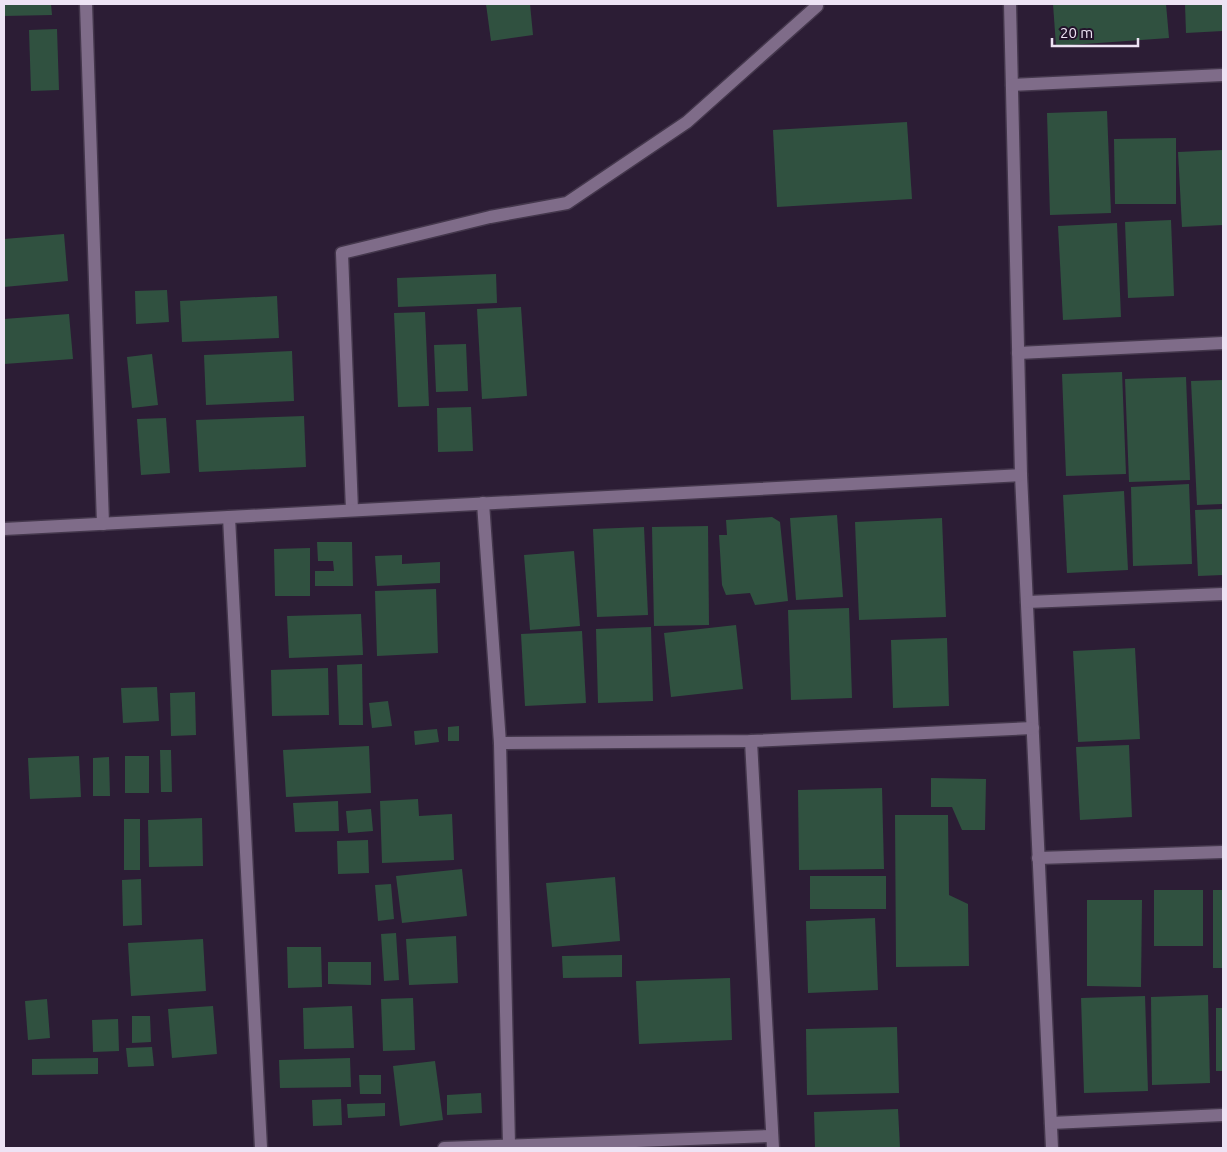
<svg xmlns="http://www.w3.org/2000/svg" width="1227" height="1152" viewBox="0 0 1227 1152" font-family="Ubuntu,sans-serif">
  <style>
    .building { fill: #305140 }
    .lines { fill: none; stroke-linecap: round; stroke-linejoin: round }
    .service-casing { stroke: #44374c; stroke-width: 15 }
    .minor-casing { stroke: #44374c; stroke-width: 15 }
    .service { stroke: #7f6c89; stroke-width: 12 }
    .minor { stroke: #7f6c89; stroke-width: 12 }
  </style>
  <rect width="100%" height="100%" fill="#2c1d35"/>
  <g class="building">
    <path d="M 4,4 L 51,4 L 52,15 L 4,16 Z"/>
    <path d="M 486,4 L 530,4 L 533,35 L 491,41 Z"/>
    <path d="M 1053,4 L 1166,4 L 1169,38 L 1056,46 Z"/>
    <path d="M 1185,4 L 1223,4 L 1223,31 L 1186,33 Z"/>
    <path d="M 57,29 L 59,90 L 31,91 L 29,30 Z"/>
    <path d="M 1107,111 L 1111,213 L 1050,215 L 1047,113 Z"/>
    <path d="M 907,122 L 912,199 L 777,207 L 773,130 Z"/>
    <path d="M 1176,138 L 1176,204 L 1115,204 L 1114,139 Z"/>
    <path d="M 1223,150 L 1223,225 L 1182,227 L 1178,152 Z"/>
    <path d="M 1171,220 L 1174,296 L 1128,298 L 1125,222 Z"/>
    <path d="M 1117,223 L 1121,317 L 1063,320 L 1058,226 Z"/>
    <path d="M 64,234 L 68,281 L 4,287 L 4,239 Z"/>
    <path d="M 496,274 L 497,303 L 398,307 L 397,278 Z"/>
    <path d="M 167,290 L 169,322 L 136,324 L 135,291 Z"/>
    <path d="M 277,296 L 279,338 L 182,342 L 180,301 Z"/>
    <path d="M 521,307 L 527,396 L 482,399 L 477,309 Z"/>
    <path d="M 425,312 L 429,406 L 398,407 L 394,313 Z"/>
    <path d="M 69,314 L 73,359 L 4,364 L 4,319 Z"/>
    <path d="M 466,344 L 468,391 L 436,392 L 434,345 Z"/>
    <path d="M 292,351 L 294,401 L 206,405 L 204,355 Z"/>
    <path d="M 152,354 L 158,405 L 132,408 L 127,357 Z"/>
    <path d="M 1122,372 L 1126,474 L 1066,476 L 1062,374 Z"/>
    <path d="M 1186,377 L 1190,480 L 1129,482 L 1125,379 Z"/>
    <path d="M 1223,380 L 1223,504 L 1197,505 L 1191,381 Z"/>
    <path d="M 471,407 L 473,451 L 438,452 L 437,408 Z"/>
    <path d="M 304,416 L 306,467 L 199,472 L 196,420 Z"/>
    <path d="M 166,418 L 170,473 L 141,475 L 137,419 Z"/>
    <path d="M 1189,484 L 1192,564 L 1133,566 L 1131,487 Z"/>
    <path d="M 1124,491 L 1128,570 L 1067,573 L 1063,495 Z"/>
    <path d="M 1223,509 L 1223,575 L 1198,576 L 1195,510 Z"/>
    <path d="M 837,515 L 843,597 L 796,600 L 790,518 Z"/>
    <path d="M 772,517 L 780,522 L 788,601 L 755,605 L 750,593 L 726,595 L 722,585 L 719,535 L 727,535 L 726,520 Z"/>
    <path d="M 942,518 L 946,617 L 859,620 L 855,522 Z"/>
    <path d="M 708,526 L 709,625 L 654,626 L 652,527 Z"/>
    <path d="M 644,527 L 648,615 L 597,617 L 593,529 Z"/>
    <path d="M 317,542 L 352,542 L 353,586 L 315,586 L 315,571 L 334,571 L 333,561 L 318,561 Z"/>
    <path d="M 310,548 L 310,596 L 275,596 L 274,549 Z"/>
    <path d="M 574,551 L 580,626 L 530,630 L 524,555 Z"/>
    <path d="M 402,555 L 402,564 L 440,562 L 440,583 L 377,586 L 375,556 Z"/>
    <path d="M 436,589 L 438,653 L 377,656 L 375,591 Z"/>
    <path d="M 849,608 L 852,698 L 791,700 L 788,610 Z"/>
    <path d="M 361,614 L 363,655 L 289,658 L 287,616 Z"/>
    <path d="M 736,625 L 743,689 L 671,697 L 664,633 Z"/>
    <path d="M 651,627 L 653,701 L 598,703 L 596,629 Z"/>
    <path d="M 582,631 L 586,703 L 525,706 L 521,634 Z"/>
    <path d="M 947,638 L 949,706 L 893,708 L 891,640 Z"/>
    <path d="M 1135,648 L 1140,739 L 1078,742 L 1073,651 Z"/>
    <path d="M 362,664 L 363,725 L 339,725 L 337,665 Z"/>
    <path d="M 328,668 L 329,715 L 272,716 L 271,670 Z"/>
    <path d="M 157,687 L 159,721 L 123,723 L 121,688 Z"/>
    <path d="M 195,692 L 196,735 L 171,736 L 170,693 Z"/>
    <path d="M 388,701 L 392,726 L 372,728 L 369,703 Z"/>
    <path d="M 459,726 L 459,741 L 448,741 L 448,727 Z"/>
    <path d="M 437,729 L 439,742 L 415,745 L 414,731 Z"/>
    <path d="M 1129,745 L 1132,817 L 1080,820 L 1076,747 Z"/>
    <path d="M 369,746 L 371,793 L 286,797 L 283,750 Z"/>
    <path d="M 160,750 L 171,750 L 172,792 L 161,792 Z"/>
    <path d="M 79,756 L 81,797 L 30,799 L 28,758 Z"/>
    <rect x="125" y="756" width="24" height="37"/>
    <path d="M 109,757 L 110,796 L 93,796 L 93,758 Z"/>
    <path d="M 931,778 L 986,779 L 985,830 L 962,830 L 952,807 L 931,807 Z"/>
    <path d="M 882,788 L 884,869 L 799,870 L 798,790 Z"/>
    <path d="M 418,799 L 419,816 L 452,814 L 454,860 L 382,863 L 380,801 Z"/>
    <path d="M 338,801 L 339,831 L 295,832 L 293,803 Z"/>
    <path d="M 371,809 L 373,831 L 348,833 L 346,811 Z"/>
    <path d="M 895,815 L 948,815 L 949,895 L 968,904 L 969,966 L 896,967 Z"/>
    <path d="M 202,818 L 203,866 L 149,867 L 148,820 Z"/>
    <rect x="124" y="819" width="16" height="51"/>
    <path d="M 368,840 L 369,873 L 338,874 L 337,841 Z"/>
    <path d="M 462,869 L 467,916 L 402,923 L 396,876 Z"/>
    <rect x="810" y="876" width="76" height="33"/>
    <path d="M 615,877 L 620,941 L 552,947 L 546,883 Z"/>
    <path d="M 141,879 L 142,925 L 123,926 L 122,880 Z"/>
    <path d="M 391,884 L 394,919 L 378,921 L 375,885 Z"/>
    <rect x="1154" y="890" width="49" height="56"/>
    <rect x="1213" y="890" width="10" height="78"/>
    <path d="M 1087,900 L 1142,900 L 1141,987 L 1087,986 Z"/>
    <path d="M 875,918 L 878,990 L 808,993 L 806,921 Z"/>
    <path d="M 396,933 L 399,980 L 384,981 L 381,934 Z"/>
    <path d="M 456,936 L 458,983 L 409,985 L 406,939 Z"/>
    <path d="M 203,939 L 206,991 L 131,996 L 128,943 Z"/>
    <path d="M 287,947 L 321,947 L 322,987 L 288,988 Z"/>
    <path d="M 622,955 L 622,977 L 563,978 L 562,956 Z"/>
    <path d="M 328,962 L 371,962 L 371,985 L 328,984 Z"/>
    <path d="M 730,978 L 732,1040 L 639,1044 L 636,981 Z"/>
    <path d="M 1208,995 L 1210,1083 L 1152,1085 L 1151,997 Z"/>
    <path d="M 1145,996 L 1148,1091 L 1084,1093 L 1081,998 Z"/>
    <path d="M 413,998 L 415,1050 L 383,1051 L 381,999 Z"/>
    <path d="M 47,999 L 50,1038 L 28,1040 L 25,1001 Z"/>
    <path d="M 213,1006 L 217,1054 L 172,1058 L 168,1009 Z"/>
    <path d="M 352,1006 L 354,1048 L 304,1049 L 303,1008 Z"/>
    <rect x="1216" y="1008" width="7" height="63"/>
    <path d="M 132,1016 L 150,1016 L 151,1042 L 132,1043 Z"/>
    <path d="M 118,1019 L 119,1051 L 93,1052 L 92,1020 Z"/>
    <path d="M 897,1027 L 899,1093 L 807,1095 L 806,1029 Z"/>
    <path d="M 152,1047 L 154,1066 L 128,1067 L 126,1048 Z"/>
    <path d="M 98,1058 L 98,1074 L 32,1075 L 32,1059 Z"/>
    <path d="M 350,1058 L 351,1087 L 280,1088 L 279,1060 Z"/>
    <path d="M 435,1061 L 443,1120 L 400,1126 L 393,1066 Z"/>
    <path d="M 359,1075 L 381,1075 L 381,1094 L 360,1094 Z"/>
    <path d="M 481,1093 L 482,1113 L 447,1115 L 447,1095 Z"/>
    <path d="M 341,1099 L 342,1125 L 313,1126 L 312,1100 Z"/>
    <path d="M 385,1103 L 385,1116 L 348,1118 L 347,1104 Z"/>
    <path d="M 898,1109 L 900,1148 L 815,1148 L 814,1112 Z"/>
  </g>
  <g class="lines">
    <g class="service-casing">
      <path id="service" d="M 352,510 L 342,253 L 490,217 L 567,203 L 687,122 L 817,6"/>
    </g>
    <g class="minor-casing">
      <g id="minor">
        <path d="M 86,4 L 103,524"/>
        <path d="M 1010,4 L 1021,475 L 1052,1148"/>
        <path d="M 1012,85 L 1223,75"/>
        <path d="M 1018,353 L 1223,343"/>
        <path d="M 483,503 L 500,743 L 509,1145"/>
        <path d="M 229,517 L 261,1148"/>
        <path d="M 4,529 L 1021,475"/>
        <path d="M 1027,602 L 1223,594"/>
        <path d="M 751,741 L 773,1148"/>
        <path d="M 500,743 L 751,741 L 1033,728"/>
        <path d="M 1038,858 L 1223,852"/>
        <path d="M 1051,1123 L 1223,1115"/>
        <path d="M 444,1148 L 772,1136"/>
      </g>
    </g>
    <use href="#service" class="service"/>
    <use href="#minor" class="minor"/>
  </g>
  <rect width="1227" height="1152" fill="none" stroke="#ede3f4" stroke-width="10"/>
  <path d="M1052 38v8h86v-8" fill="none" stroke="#ede3f4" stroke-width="2.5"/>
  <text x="1060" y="38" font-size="15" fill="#ede3f4" stroke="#23132b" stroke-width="4" paint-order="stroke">20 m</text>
</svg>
